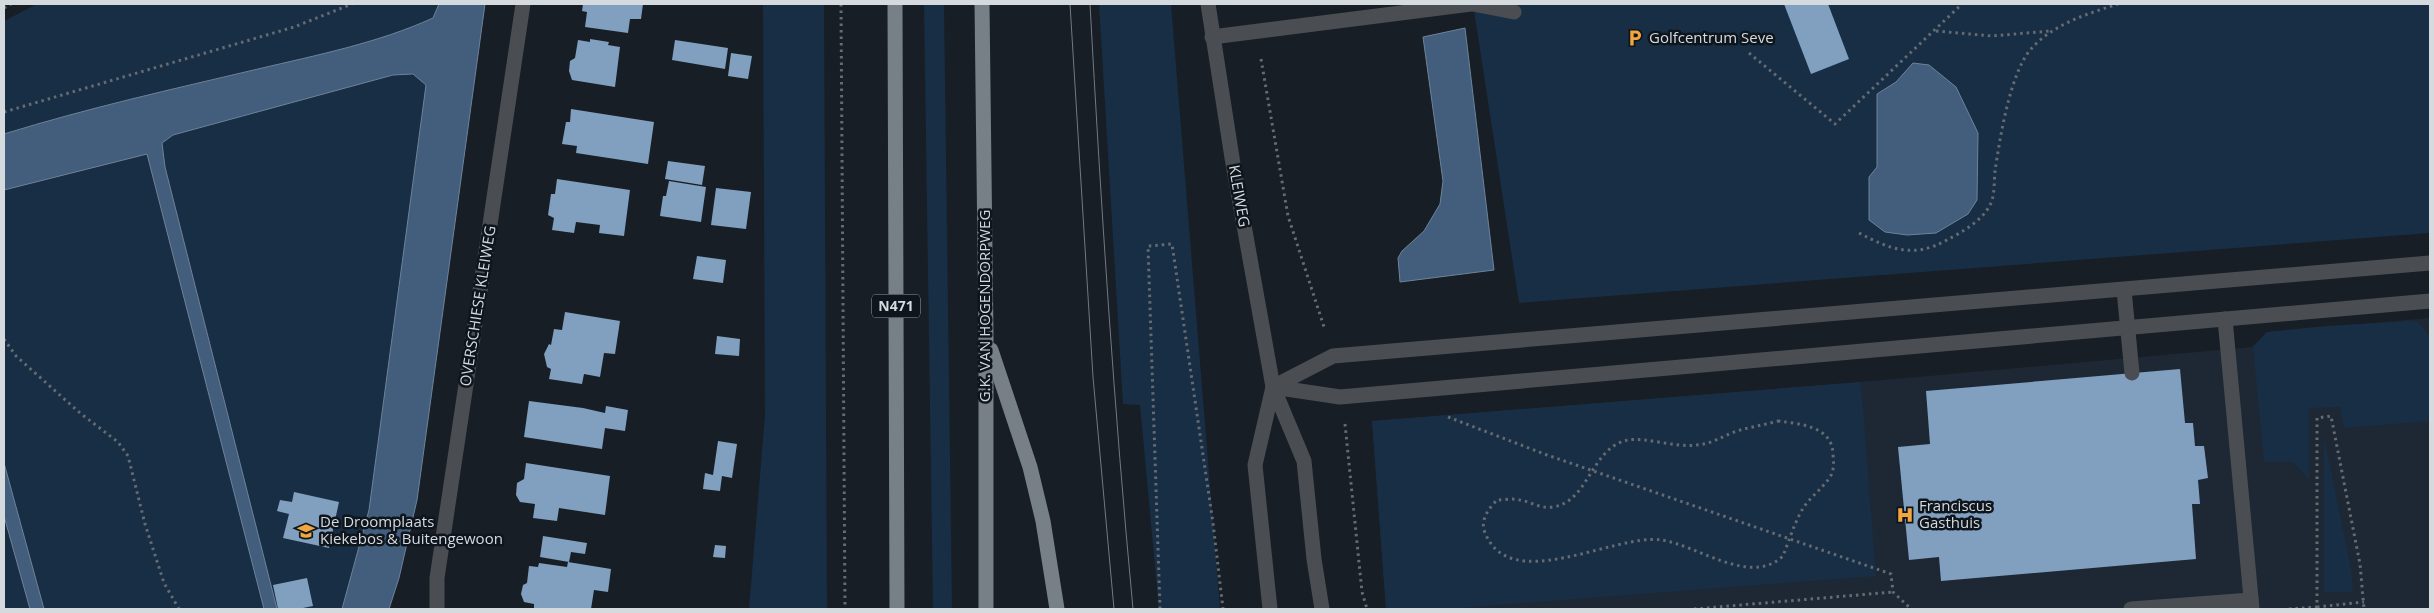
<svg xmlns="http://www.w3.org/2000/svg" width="2434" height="613" viewBox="0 0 2434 613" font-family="'Open Sans',sans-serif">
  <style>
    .built { fill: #1d2834 }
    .green { fill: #182e45 }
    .water { fill: #425e7c; stroke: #6e839a }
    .building { fill: #81a0c0 }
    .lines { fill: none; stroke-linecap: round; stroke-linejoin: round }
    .path { stroke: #656b71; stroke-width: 3; stroke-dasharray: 2.5 4; stroke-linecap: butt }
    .minor { stroke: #4a4e52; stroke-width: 15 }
    .major { stroke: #777f87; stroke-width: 15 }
    .tram { stroke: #73797f; stroke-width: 1 }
    .labels { text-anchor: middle; stroke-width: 5; stroke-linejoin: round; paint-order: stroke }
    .shield { fill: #0e151c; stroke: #999fa4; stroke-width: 1 }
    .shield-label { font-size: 14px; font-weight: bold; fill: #d5dadf }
    .poi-label { font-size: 15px; fill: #d5dadf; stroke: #0e151c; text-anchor: start }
    .street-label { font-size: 15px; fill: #d5dadf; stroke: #0e151c }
  </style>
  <rect width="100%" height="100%" fill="#171e25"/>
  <path class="built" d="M 2430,318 L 2430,609 L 1386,609 L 1372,421 L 1861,382 L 2252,347 L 2267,332 Z"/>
  <g class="green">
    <path d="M 37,4 L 439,4 L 433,18 C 377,44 314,56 254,70 C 170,89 86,109 4,134 L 4,21 Z"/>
    <path d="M 763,4 L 824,4 L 827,609 L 749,609 L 765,415 Z"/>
    <path d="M 924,4 L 944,4 L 952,609 L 933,609 Z"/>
    <path d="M 1099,4 L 1171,4 L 1220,609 L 1159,609 L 1140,405 L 1123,404 Z"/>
    <path d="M 1473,4 L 2430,4 L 2430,233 L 1519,303 Z"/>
    <path d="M 407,73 L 417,77 L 426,85 L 426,95 L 369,510 L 342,609 L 277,609 L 165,167 L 162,143 L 173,135 L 393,75 Z"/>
    <path d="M 147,153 L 264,609 L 44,609 L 4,463 L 4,190 Z"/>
    <path d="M 2417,321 L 2430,337 L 2430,421 L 2344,428 L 2340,407 L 2309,408 L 2309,479 L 2293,462 L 2264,462 L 2253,347 L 2267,332 L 2326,326 Z"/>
    <path d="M 1861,382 L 1876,576 L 1446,609 L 1386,609 L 1372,421 Z"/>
    <path d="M 2324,438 L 2351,568 L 2353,592 L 2324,592 Z"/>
    <path d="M 4,516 L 30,609 L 4,609 Z"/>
  </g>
  <g class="water">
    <path d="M 439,4 L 485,4 L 417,500 L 399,578 L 389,609 L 342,609 L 369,510 L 426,85 L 413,74 L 393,75 L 173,135 L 162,143 L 165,167 L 277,609 L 264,609 L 147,154 L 4,190 L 4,134 C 88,108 173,89 258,69 C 317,55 378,43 433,18 Z"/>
    <path d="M 1465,28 L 1494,270 L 1400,282 L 1398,258 L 1402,251 L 1424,231 L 1440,204 L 1443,181 L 1423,37 Z"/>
    <path d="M 1913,63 L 1929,65 L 1956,87 L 1978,133 L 1977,200 L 1968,214 L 1936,233 L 1907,235 L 1885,232 L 1869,220 L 1869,177 L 1877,167 L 1877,94 L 1896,82 Z"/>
    <path d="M 4,463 L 44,609 L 30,609 L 4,516 Z"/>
  </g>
  <g class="building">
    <path d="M 583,4 L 643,4 L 641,19 L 630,19 L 628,33 L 585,27 L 587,12 L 582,11 Z"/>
    <path d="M 1784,4 L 1828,4 L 1849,59 L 1811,74 Z"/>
    <path d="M 590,39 L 609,42 L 608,45 L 620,47 L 615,87 L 572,80 L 569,71 L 570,61 L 575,58 L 578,40 L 590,42 Z"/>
    <path d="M 675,40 L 728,48 L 725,69 L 672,60 Z"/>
    <path d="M 731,53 L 752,56 L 748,79 L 728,76 Z"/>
    <path d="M 571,109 L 654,122 L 648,164 L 576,153 L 577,146 L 562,144 L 566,122 L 570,122 Z"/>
    <path d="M 668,161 L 705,166 L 702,185 L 665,179 Z"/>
    <path d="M 557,179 L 630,190 L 624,236 L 599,233 L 600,225 L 576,222 L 574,233 L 552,230 L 554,218 L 548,215 L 551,194 L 555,194 Z"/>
    <path d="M 669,181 L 706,187 L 701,222 L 660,216 L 663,196 L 666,196 Z"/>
    <path d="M 716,188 L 751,192 L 746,229 L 711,225 Z"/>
    <path d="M 697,256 L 726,260 L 723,283 L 693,279 Z"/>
    <path d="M 565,312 L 620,321 L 615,354 L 604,353 L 600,377 L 584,374 L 582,384 L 549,379 L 551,369 L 547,367 L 544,354 L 549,344 L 551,345 L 554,329 L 562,330 Z"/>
    <path d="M 717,336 L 740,339 L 739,356 L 715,354 Z"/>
    <path d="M 2180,369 L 2185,423 L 2193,423 L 2195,446 L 2204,446 L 2208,478 L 2198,480 L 2200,504 L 2192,504 L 2196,559 L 1941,581 L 1939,557 L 1909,560 L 1898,447 L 1930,444 L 1926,391 Z"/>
    <path d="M 529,401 L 583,408 L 605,413 L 606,406 L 628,410 L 625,431 L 605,428 L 602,449 L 524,437 Z"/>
    <path d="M 718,441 L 737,444 L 732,478 L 722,476 L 720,491 L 703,489 L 705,473 L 713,475 Z"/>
    <path d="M 526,463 L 610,476 L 605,515 L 559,508 L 557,521 L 533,518 L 535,504 L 520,502 L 516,495 L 517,483 L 524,479 Z"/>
    <path d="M 294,492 L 339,502 L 329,548 L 283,538 L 289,514 L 277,511 L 280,500 L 292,502 Z"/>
    <path d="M 543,536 L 587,543 L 585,554 L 571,552 L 569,562 L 540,557 Z"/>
    <path d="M 715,545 L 726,546 L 725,558 L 713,557 Z"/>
    <path d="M 568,562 L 611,569 L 608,592 L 594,590 L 591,609 L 534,609 L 534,604 L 524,602 L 521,594 L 523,585 L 527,583 L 529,566 L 538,567 L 539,563 L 567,567 Z"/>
    <path d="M 307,578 L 313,606 L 298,609 L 278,609 L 273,585 Z"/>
  </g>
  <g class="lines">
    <g class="path">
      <path d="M 841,4 L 845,609"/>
      <path d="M 4,8 L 11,4"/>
      <path d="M 1936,31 L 1992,36 L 2050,31"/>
      <path d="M 1749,53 L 1835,124 L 1962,4"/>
      <path d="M 1261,59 L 1288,216 L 1325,330"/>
      <path d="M 4,112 L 294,27 L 352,4"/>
      <path d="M 1859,233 C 1890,249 1913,259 1947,240 C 1962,232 1982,221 1990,205 C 1995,196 1994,181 1995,171 C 2000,138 2010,73 2031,49 C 2053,24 2087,14 2118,4"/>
      <path d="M 4,339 L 16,356 L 80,413 L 118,442 L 128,456 L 145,524 L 164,583 L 179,609"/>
      <path d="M 1448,417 L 1547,455 L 1891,574 L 1893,592 L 1911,609"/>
      <path d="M 1778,421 C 1800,424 1833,426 1833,455 C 1834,463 1834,471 1830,477 C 1822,489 1809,498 1802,510 C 1794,524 1789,541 1783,556 C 1750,587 1698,545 1661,540 C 1614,533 1507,598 1484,530 C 1481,519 1489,508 1497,500 C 1504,500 1513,498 1520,500 C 1531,502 1541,509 1553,507 C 1589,502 1591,447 1628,440 C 1646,437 1676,448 1697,445 C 1711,444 1723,436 1737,431 C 1750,427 1764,425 1778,421 Z"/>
      <path d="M 1345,424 L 1362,592 L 1367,609"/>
      <path d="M 2317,607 L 2364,602"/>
      <path d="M 1160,609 L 1148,246 L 1172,244 L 1213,523 L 1223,609"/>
      <path d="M 1694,609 L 1893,592"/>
      <path d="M 2289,609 L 2317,607 L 2317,418 L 2331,416 L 2360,564 L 2364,609"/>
    </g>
    <g class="minor">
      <path d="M 1208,4 L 1233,164 L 1273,387 L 1304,461 L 1314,559 L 1322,609"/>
      <path d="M 1473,4 L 1514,12"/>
      <path d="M 1212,37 L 1471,4"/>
      <path d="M 2124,290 L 2132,373"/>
      <path d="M 2225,319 L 2252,609"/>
      <path d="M 1273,387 L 1333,356 L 2430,263"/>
      <path d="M 1273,387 L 1340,397 L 2430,301"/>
      <path d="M 437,609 L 437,578 L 523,4"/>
      <path d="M 1270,609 L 1255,465 L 1273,387"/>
      <path d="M 2131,609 L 2251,600"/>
    </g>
    <g class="major">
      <path d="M 895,4 L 897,609"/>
      <path d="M 982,4 L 986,336 L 986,609"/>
      <path d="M 991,350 L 1030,467 L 1043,521 L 1057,609"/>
    </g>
    <g class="tram">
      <path d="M 1070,4 L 1093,377 L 1114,609"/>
      <path d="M 1090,4 C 1101,206 1114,408 1133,609"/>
    </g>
  </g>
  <defs>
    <g id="parking-bare" transform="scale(1.35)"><path d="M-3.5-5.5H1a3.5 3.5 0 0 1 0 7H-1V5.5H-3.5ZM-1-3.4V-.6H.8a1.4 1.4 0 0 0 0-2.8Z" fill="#f1a640" stroke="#0e151c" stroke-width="2.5" paint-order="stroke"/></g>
    <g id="hospital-bare" transform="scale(1.35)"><path d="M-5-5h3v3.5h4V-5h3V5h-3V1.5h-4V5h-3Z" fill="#f1a640" stroke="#0e151c" stroke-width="2.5" paint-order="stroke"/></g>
    <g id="school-bare" transform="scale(1.35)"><path d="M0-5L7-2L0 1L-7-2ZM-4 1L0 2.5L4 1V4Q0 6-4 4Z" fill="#f1a640" stroke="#0e151c" stroke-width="2.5" paint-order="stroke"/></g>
  </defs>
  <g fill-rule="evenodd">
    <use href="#parking-bare" x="1635" y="38"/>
    <use href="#hospital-bare" x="1905" y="515"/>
    <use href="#school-bare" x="306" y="531"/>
  </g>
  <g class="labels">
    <rect class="shield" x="872" y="294.5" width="48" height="23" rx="4"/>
    <g class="shield-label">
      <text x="896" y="311">N471</text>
    </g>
    <g class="poi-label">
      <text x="1649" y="43">Golfcentrum Seve</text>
      <text x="1919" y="511">Franciscus<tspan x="1919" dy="17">Gasthuis</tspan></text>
      <text x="320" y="527">De Droomplaats<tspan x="320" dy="17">Kiekebos &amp; Buitengewoon</tspan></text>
    </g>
    <g class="street-label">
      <text transform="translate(1239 196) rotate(80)" y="5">KLEIWEG</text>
      <text transform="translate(478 306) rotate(-81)" y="5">OVERSCHIESE KLEIWEG</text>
      <text transform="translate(985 306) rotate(-90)" y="5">G.K. VAN HOGENDORPWEG</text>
    </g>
  </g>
  <rect width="2434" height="613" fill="none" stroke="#d5dadf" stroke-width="10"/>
</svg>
